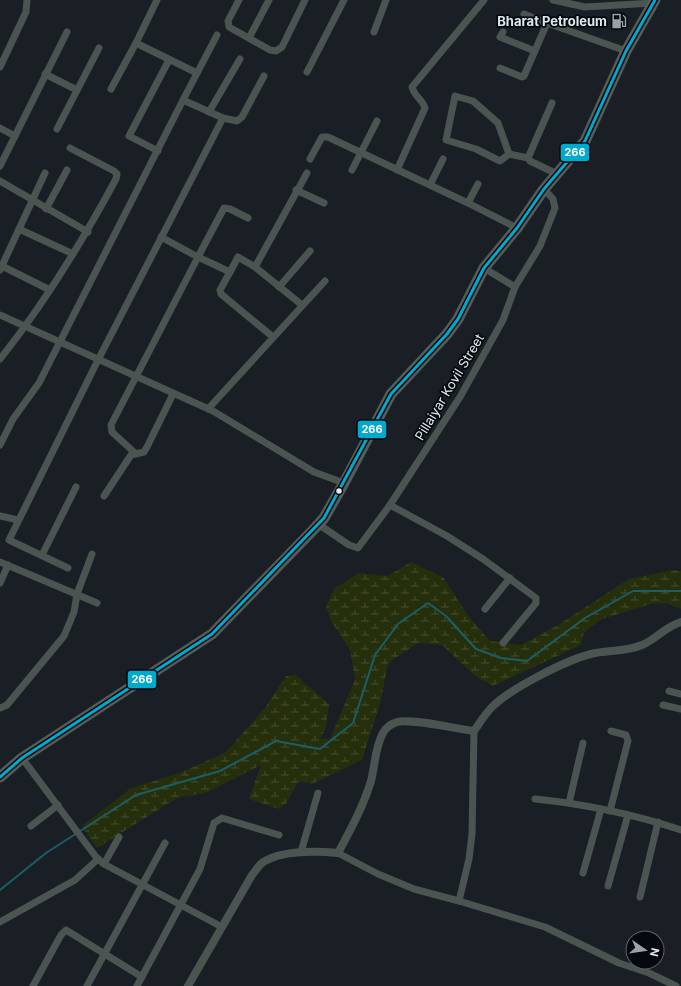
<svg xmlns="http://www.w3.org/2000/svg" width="681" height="986" viewBox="0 0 681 986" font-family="Inter,sans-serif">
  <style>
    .wetland { fill: url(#wetland-marsh) }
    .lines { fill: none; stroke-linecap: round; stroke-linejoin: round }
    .stream { stroke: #195e68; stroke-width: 2 }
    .minor { stroke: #4b5450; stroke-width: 7 }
    .tertiary { stroke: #4b5450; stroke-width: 8 }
    .primary { stroke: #535d59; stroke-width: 11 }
    .bus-1-casing { stroke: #05090e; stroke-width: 6 }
    .bus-1 { stroke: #00a9ce; stroke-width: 3 }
    .bus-dot { fill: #e0e9f0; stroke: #05090e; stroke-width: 1.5 }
    .labels { text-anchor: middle; stroke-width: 3.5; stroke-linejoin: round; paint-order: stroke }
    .poi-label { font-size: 13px; font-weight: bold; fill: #e0e9f0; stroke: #05090e; text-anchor: end }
    .street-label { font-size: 13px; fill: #e0e9f0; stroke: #05090e }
    .line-badge { stroke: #05090e; stroke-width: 1.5 }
    .badge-label { font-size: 11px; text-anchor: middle; font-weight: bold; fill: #fff }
  </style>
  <defs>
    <pattern id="wetland-marsh" width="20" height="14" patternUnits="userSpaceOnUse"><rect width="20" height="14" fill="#262f0b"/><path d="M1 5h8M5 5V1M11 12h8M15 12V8" fill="none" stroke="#454d2f"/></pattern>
  </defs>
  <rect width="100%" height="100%" fill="#191f25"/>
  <path class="wetland" d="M 411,562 L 444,578 L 468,616 L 490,641 L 521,645 L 558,625 L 629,579 L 674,570 L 681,571 L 681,609 L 666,603 L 651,604 L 602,619 L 584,632 L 581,645 L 493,686 L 475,676 L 442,645 L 418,643 L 388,663 L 381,700 L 362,760 L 312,784 L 298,782 L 286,804 L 279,809 L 249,799 L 261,765 L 206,793 L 177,798 L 97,848 L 82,826 L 131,788 L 180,773 L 226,752 L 265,708 L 286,676 L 296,675 L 329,704 L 326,727 L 320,739 L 330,739 L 355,680 L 350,650 L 331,621 L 326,606 L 334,589 L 359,573 L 388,576 Z"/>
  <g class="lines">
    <path class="stream" d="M 0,890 L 46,853 L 136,795 L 220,771 L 276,741 L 320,749 L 353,723 L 375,655 L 398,624 L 428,603 L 446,616 L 476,649 L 501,658 L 527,661 L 585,618 L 633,591 L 681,591"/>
    <g class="minor">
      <path d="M 157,0 L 136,43 L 197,73"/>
      <path d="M 239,0 L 228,21 L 229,27 L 270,50 L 276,51 L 282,47 L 305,0"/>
      <path d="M 553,0 L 585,7 L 653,3"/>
      <path d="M 524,14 L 546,23"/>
      <path d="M 374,32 L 386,0"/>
      <path d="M 503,32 L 500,37 L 535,51"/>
      <path d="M 249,38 L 269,0"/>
      <path d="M 0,67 L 26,12 L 27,0"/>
      <path d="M 500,68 L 522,77 L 524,76 L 547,23 L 626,51"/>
      <path d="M 307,72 L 344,0"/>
      <path d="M 45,74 L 77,90"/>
      <path d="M 111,89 L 136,43"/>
      <path d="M 183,100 L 217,35"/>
      <path d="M 552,103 L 528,158 L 530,161 L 557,174"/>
      <path d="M 209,112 L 240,59"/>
      <path d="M 0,128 L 15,136 L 0,166"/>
      <path d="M 57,129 L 99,48"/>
      <path d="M 15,136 L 67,32"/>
      <path d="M 158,151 L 129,136 L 169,60"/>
      <path d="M 509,154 L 500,161 L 476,149 L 446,140 L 455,96 L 473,101 L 498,123 L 509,154 L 528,158"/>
      <path d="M 310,159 L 322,137 L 328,137 L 468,203 L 517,228"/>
      <path d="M 352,170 L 377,121"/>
      <path d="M 397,170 L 425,108 C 423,100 414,96 412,87 L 484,0"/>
      <path d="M 0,181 L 88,232"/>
      <path d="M 430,185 L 443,159"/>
      <path d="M 296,190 L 324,203"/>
      <path d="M 468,203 L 478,184"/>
      <path d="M 46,209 L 67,170"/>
      <path d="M 19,229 L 73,254"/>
      <path d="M 161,237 L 198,257 L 224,208 L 230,209 L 248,218"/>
      <path d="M 2,266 L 50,290"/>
      <path d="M 255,267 L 302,305"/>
      <path d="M 484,268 L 515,287"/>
      <path d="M 0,270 L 45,173"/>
      <path d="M 230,272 L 238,257 L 255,267 L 307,173"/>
      <path d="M 279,287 L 310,251"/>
      <path d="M 0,315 L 213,411 L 314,472 L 344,483"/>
      <path d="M 0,359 C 45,303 82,242 116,179 L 117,174 L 114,171 L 70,148"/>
      <path d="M 208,409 L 325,281"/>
      <path d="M 0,445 L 13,419 L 39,383 L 183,100 L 223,118 L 237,121 L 242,117 L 264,76"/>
      <path d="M 135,453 L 112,432 L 111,425 L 198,257 L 230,272 L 220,290 L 221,294 L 273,337"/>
      <path d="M 104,496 L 131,455 L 144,452 L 147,447 L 173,394"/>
      <path d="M 390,505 L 447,536 L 483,559 L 536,598 L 536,603 L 503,643"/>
      <path d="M 0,516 L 18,520"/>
      <path d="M 318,524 L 349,545 L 358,548 L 390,505 L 460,397 L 503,320 L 515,287 L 540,246 L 555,208 L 553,199 L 544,189"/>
      <path d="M 42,555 L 76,487"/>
      <path d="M 0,562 L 97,603"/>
      <path d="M 68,568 L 9,540 L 98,360 L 223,118"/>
      <path d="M 0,583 L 8,565"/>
      <path d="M 485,609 L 510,578"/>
      <path d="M 669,691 L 681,694"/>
      <path d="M 663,705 L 681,709"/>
      <path d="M 0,708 L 7,705 L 64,636 L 74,612 L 77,594 L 92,554"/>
      <path d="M 22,758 L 96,857 L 104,864 L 222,927"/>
      <path d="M 535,799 C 585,804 633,814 681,830"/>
      <path d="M 569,803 L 583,743"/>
      <path d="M 610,811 L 628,741 L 626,735 L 611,731"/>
      <path d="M 31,826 L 58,805"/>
      <path d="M 301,852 L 318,793"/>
      <path d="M 338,853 L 378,874 L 414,889 L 459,901 L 469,859 L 472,834 L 474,731"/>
      <path d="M 104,864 L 119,837"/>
      <path d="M 583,873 L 601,809"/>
      <path d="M 608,886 L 628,815"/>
      <path d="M 640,897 L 658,822"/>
      <path d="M 459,901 L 545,927 L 619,963 L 649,973 L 676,986"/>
      <path d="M 0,922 L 75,880 L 98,859"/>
      <path d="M 33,986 L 61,935 L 66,930 L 142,977"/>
      <path d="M 87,986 L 165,843"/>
      <path d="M 137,986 L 200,869 L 214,823 L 222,818 L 279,835"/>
    </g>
    <path class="tertiary" d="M 188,986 L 252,875 C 255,872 258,866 262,863 C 281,850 315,851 338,853 C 351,829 363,807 371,781 C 375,765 375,747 383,733 C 386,727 391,724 397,722 C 411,718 457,729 474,731 C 479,724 485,714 492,707 C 510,689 566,660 591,654 C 607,650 626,652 642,645 C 657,639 664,627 681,622"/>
    <path class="primary" d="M 0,777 L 22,758 L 212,634 L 316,527 L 324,518 L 344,483 L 391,394 L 447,334 L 458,319 L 484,268 L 517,228 L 544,189 L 585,141 L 626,51 L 655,0"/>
    <g class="bus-1-casing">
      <path id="bus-1" d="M 0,777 L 22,758 L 212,634 L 324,518 L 391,394 L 447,334 L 458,319 L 484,268 L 517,228 L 544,189 L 585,141 L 626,51 L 655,0"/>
    </g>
    <use href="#bus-1" class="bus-1"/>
  </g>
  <defs>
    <g id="fuel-bare" transform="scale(1.2)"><path d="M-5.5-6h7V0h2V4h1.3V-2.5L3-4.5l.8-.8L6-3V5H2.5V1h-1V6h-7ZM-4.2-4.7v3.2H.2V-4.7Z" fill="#9aa2a9" stroke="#05090e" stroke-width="2.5" paint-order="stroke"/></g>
  </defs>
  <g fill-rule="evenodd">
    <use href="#fuel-bare" x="619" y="21"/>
  </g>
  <circle class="bus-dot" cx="339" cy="491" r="3.5"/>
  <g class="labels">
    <g class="poi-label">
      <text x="607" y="26">Bharat Petroleum</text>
    </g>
    <g class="street-label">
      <text transform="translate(449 387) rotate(-59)" y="5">Pillaiyar Kovil Street</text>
    </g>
  </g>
  <g class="line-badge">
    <rect x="560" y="143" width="30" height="19" rx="4" fill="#00a9ce"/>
    <rect x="357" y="420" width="30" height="19" rx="4" fill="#00a9ce"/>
    <rect x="127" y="670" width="30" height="19" rx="4" fill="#00a9ce"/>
  </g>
  <g class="badge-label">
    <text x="575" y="156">266</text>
    <text x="372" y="433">266</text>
    <text x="142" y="683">266</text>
  </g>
  <g transform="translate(645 950) rotate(103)"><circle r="19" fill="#05090e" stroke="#5d6368"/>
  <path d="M0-3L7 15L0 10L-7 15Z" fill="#9aa2a9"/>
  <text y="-6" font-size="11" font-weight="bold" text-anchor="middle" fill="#e0e9f0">N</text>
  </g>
</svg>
